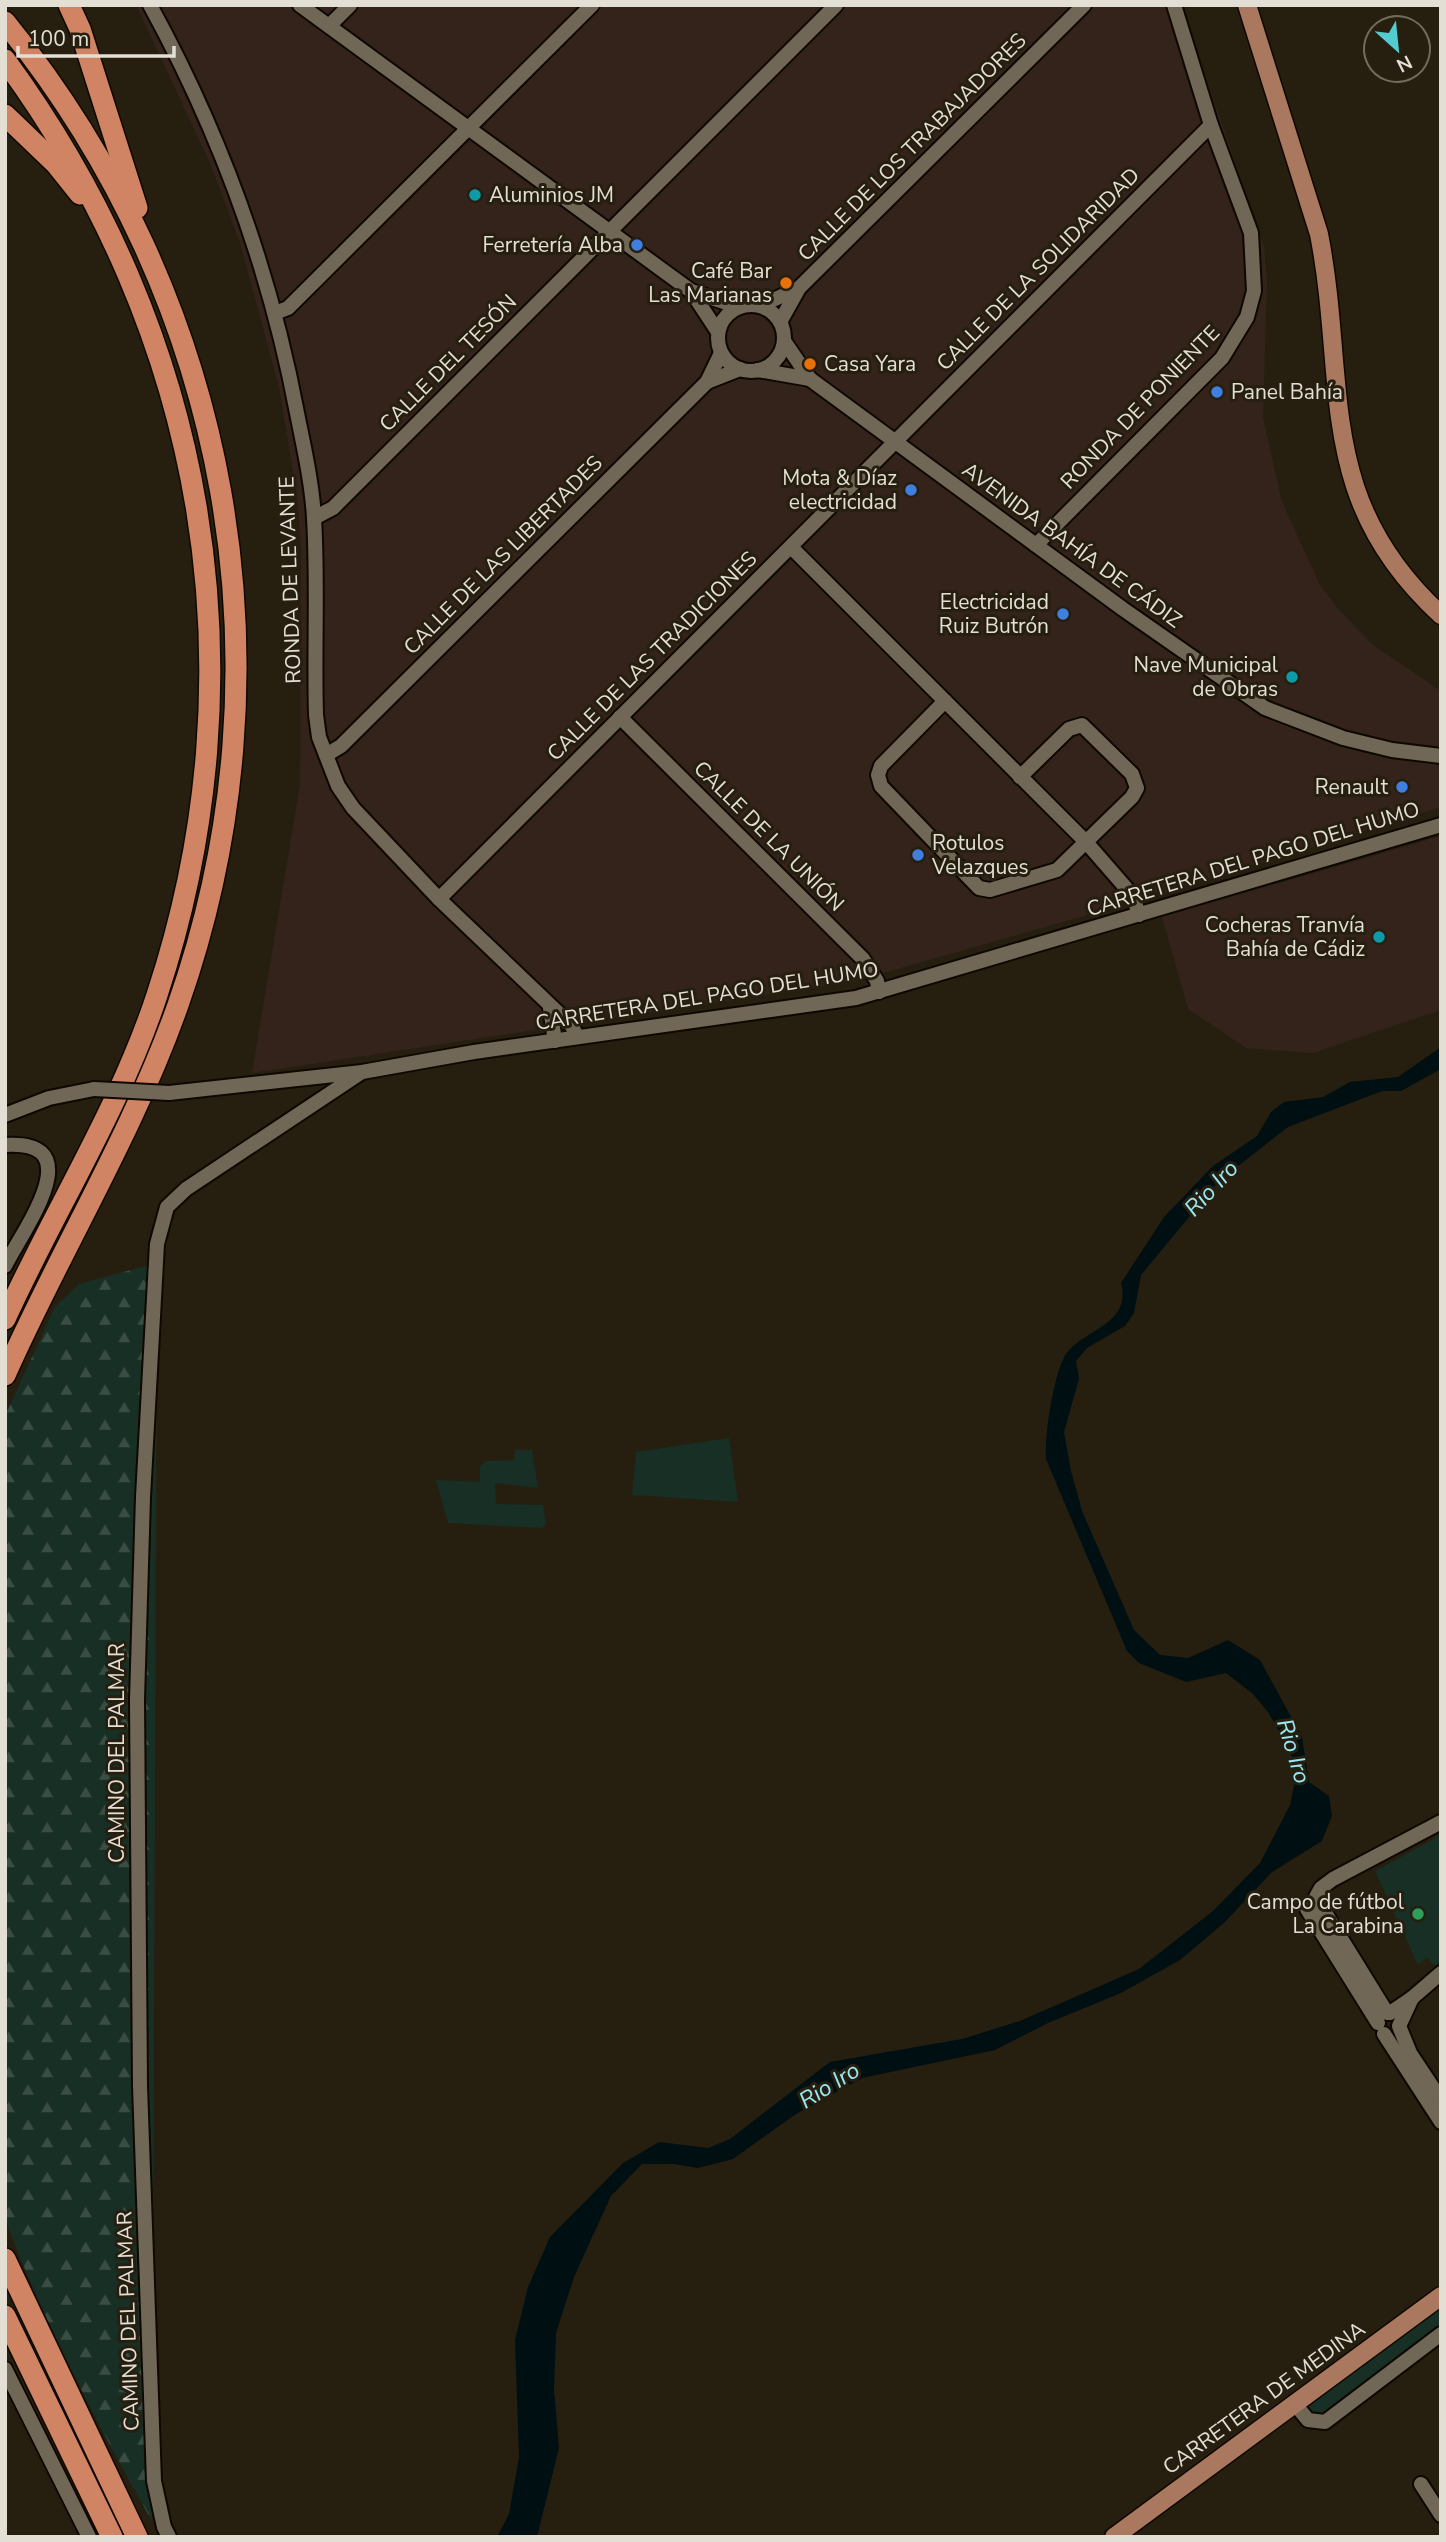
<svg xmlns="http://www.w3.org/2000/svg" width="1446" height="2542" viewBox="0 0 1446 2542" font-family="'Nunito Sans',sans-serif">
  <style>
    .industrial { fill: #33231a }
    .green { fill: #172f24 }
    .forest { fill: url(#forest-firs) }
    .water { fill: #000f12 }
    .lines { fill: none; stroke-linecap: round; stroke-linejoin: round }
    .minor-casing { stroke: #0f0800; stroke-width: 18 }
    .major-casing { stroke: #0f0800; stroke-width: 21 }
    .highway-casing { stroke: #0f0800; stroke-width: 24 }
    .minor { stroke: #706757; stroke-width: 14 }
    .major { stroke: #aa785f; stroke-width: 18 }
    .highway { stroke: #d18464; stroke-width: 21 }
    .minor-bridge-casing { stroke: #0f0800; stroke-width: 18; stroke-linecap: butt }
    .minor-bridge { stroke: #706757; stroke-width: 14 }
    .culture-dot { fill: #0f9aa8; stroke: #261f10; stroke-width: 2.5 }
    .shop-dot { fill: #3f7fe0; stroke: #261f10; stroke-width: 2.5 }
    .food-dot { fill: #e8710a; stroke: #261f10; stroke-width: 2.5 }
    .leisure-dot { fill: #2e9e5b; stroke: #261f10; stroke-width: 2.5 }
    .labels { text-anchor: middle; stroke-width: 6; stroke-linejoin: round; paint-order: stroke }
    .street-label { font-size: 21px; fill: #e4dfd5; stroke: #261f10 }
    .poi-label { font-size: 21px; fill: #e4dfd5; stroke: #261f10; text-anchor: end }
    .water-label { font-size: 23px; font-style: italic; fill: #97e9f6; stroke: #261f10 }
  </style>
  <defs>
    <pattern id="forest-firs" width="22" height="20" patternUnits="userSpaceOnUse" patternTransform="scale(1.75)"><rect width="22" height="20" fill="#172f24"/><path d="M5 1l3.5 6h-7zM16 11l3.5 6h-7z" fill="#394d43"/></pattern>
  </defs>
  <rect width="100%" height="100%" fill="#261f10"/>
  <g class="industrial">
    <path d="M 136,5 L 1181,5 L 1264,246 L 1267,281 L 1263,418 L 1282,502 L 1320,585 L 1340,611 L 1373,645 L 1441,691 L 1441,807 L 1172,891 L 851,982 L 252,1073 L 300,784 L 301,549 L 297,495 L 279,387 L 240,243 L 210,163 Z"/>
    <path d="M 1441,836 L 1441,1010 L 1313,1053 L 1246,1048 L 1188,1009 L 1162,917 Z"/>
  </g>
  <g class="green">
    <path d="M 729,1438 L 738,1502 L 632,1495 L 636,1452 Z"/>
    <path d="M 515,1450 L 532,1450 L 538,1488 L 495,1483 L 496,1504 L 543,1505 L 546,1524 L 542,1528 L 448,1523 L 436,1480 L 480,1482 L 480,1466 L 486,1461 L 514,1460 Z"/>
    <path d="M 1441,1835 L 1441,1962 L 1434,1966 L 1428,1957 L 1418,1965 L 1375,1871 Z"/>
    <path d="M 1441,2304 L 1441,2329 L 1322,2419 L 1314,2419 L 1305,2406 Z"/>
  </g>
  <path class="forest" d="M 157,1263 L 152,2521 C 97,2424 45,2324 5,2219 L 5,1416 L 55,1307 L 79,1284 Z"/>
  <path class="water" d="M 1441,1047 L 1441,1069 L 1401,1091 L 1382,1091 L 1288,1127 L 1219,1181 L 1141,1275 L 1134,1313 L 1125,1326 L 1087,1348 L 1076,1361 L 1079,1379 L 1064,1432 L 1071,1471 L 1082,1511 L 1134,1630 L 1160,1655 L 1188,1658 L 1228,1640 L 1260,1660 L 1302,1737 L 1309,1782 L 1329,1796 L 1332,1816 L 1322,1841 L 1272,1872 L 1225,1922 L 1180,1960 L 1121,1993 L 1048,2023 L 995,2050 L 862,2078 L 796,2114 L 733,2159 L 698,2168 L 674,2164 L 642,2164 L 611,2196 L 574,2277 L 556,2333 L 554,2390 L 559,2448 L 537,2537 L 497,2537 L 509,2514 L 519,2457 L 515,2340 L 528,2287 L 550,2237 L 623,2163 L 659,2142 L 708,2148 L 730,2139 L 830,2062 L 962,2039 L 1020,2021 L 1139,1969 L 1213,1911 L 1260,1863 L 1290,1805 L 1295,1781 L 1291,1752 L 1268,1712 L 1253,1694 L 1226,1673 L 1186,1682 L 1139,1663 L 1127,1651 L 1046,1459 C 1044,1436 1054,1372 1066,1354 C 1084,1329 1132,1325 1121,1283 L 1164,1217 L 1213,1166 L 1257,1136 L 1271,1112 L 1284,1102 L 1323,1097 L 1350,1082 L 1398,1077 Z"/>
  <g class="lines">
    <g class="minor-casing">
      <g id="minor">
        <path d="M 150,5 C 220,133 270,270 297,413 C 304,448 312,483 314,518 C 318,584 314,650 316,715 L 319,737 L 338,786 L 353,808 L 439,899 L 572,1026 L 577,1037"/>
        <path d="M 300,5 L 691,291 L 739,307"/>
        <path d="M 329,26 L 350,5"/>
        <path d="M 691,291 L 718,332"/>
        <circle cx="751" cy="338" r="33"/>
        <path d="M 760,306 L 797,289"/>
        <path d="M 275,313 L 288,308 L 592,5"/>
        <path d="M 780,322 L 799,288 L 1084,5"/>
        <path d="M 784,341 L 810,379 L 1123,609 L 1265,708 L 1343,738 L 1392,750 L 1441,756"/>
        <path d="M 758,370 L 810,379"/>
        <path d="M 707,382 L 740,369"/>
        <path d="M 314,518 L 333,508 L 836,5"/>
        <path d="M 1036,545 L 1222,358 L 1247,317 L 1254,291 L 1251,233 L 1211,125 L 1174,5"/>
        <path d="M 791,547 L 1086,842 L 1133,896 L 1139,915"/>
        <path d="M 945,701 L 881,766 L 878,775 L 881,786 L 979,888 L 990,890 L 1057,870 L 1132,797 L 1137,788 L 1132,774 L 1082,725 L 1069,729 L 1020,777"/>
        <path d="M 620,717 L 863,959 L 877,981 L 879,992"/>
        <path d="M 326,755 L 341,746 L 707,382 L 721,353"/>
        <path d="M 439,899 L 1211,125"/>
        <path d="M 550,1008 L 555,1041"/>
        <path d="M 169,1093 L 362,1072 L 474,1052 L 856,998 L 1441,825"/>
        <path d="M 5,1115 L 49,1098 L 94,1089"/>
        <path d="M 5,1145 C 93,1139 22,1231 5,1266"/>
        <path d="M 1316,1897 L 1321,1888 L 1333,1879 L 1441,1822"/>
        <path d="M 1319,1903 L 1387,2013"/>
        <path d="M 1307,1909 L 1378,2023"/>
        <path d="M 1412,1998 L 1441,1973"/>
        <path d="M 1390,2013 L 1412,1998 L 1400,2024"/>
        <path d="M 1399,2026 L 1410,2053 L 1441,2100"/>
        <path d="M 1384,2034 L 1441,2122"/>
        <path d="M 5,2369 L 89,2537"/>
        <path d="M 1294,2403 L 1308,2420 L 1325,2422 L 1441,2334"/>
        <path d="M 1421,2484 L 1441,2515"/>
        <path d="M 169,2537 L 164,2527 L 154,2481 L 140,2086 L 137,1700 L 143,1497 L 157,1244 L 167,1207 L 186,1189 L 362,1072"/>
      </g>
    </g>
    <g class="major-casing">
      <g id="major">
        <path d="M 1247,5 L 1319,234 C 1348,383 1313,498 1441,615"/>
        <path d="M 1114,2537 L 1441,2296"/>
      </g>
    </g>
    <g class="highway-casing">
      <g id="highway">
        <path d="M 69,5 L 80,29 L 137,208"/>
        <path d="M 5,22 C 230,299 297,667 178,1005 C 133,1133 60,1251 5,1375"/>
        <path d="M 5,60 C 206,334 264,671 157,995 C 120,1108 54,1211 5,1319"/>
        <path d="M 5,115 L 56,164 L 80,194"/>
        <path d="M 5,2259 L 137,2537"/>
        <path d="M 5,2316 L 112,2537"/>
      </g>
    </g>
    <use href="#minor" class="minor"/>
    <use href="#major" class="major"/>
    <use href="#highway" class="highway"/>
    <g class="minor-bridge-casing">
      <path id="minor-bridge" d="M 94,1089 L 169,1093"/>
    </g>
    <use href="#minor-bridge" class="minor-bridge"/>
  </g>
  <g class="culture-dot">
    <circle cx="475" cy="195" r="7"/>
    <circle cx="1292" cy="677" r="7"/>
    <circle cx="1379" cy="937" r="7"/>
  </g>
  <g class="shop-dot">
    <circle cx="637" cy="245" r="7"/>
    <circle cx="1217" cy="392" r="7"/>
    <circle cx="911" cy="490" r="7"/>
    <circle cx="1063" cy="614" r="7"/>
    <circle cx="1402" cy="787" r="7"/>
    <circle cx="918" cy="855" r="7"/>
  </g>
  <g class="food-dot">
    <circle cx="786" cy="283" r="7"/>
    <circle cx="810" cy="364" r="7"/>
  </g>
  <circle class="leisure-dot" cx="1418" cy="1914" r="7"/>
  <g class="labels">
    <g class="street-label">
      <text transform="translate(912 147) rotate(-45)" y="7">CALLE DE LOS TRABAJADORES</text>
      <text transform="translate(1038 269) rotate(-45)" y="7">CALLE DE LA SOLIDARIDAD</text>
      <text transform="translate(448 363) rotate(-45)" y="7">CALLE DEL TESÓN</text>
      <text transform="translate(1140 407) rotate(-46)" y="7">RONDA DE PONIENTE</text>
      <text transform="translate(1072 545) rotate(36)" y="7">AVENIDA BAHÍA DE CÁDIZ</text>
      <text transform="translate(503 555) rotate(-45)" y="7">CALLE DE LAS LIBERTADES</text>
      <text transform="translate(290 580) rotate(-92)" y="7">RONDA DE LEVANTE</text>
      <text transform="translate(652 656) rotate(-45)" y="7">CALLE DE LAS TRADICIONES</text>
      <text transform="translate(769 836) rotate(45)" y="7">CALLE DE LA UNIÓN</text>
      <text transform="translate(1253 859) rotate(-17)" y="7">CARRETERA DEL PAGO DEL HUMO</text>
      <text transform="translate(707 996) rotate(-9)" y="7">CARRETERA DEL PAGO DEL HUMO</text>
      <text transform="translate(117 1753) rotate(-90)" y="7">CAMINO DEL PALMAR</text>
      <text transform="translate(128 2321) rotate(-92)" y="7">CAMINO DEL PALMAR</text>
      <text transform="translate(1264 2398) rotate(-36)" y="7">CARRETERA DE MEDINA</text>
    </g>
    <g class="poi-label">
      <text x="489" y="202" text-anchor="start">Aluminios JM</text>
      <text x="623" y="252">Ferretería Alba</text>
      <text x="772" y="278">Café Bar<tspan x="772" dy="24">Las Marianas</tspan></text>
      <text x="824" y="371" text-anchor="start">Casa Yara</text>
      <text x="1231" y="399" text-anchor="start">Panel Bahía</text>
      <text x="897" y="485">Mota &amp; Díaz<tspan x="897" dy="24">electricidad</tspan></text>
      <text x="1049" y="609">Electricidad<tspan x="1049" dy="24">Ruiz Butrón</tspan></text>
      <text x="1278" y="672">Nave Municipal<tspan x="1278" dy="24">de Obras</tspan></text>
      <text x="1388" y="794">Renault</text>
      <text x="932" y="850" text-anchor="start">Rotulos<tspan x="932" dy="24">Velazques</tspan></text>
      <text x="1365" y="932">Cocheras Tranvía<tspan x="1365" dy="24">Bahía de Cádiz</tspan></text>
      <text x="1404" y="1909">Campo de fútbol<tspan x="1404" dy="24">La Carabina</tspan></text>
    </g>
    <g class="water-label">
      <text transform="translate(1211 1188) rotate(-47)" y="8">Rio Iro</text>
      <text transform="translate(1294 1751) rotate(73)" y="8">Rio Iro</text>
      <text transform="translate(829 2085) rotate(-32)" y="8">Rio Iro</text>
    </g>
  </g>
  <rect width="1446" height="2542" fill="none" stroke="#e4dfd5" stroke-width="14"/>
  <g transform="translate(1397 49) rotate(153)"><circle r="33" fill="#261f10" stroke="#726c5f" stroke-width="2"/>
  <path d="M0-5L12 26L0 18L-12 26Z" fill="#52ccd0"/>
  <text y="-10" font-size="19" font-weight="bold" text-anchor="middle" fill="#e4dfd5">N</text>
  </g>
  <path d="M18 46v10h156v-10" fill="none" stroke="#e4dfd5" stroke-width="3.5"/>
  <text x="28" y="46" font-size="21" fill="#e4dfd5" stroke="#261f10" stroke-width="5" paint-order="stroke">100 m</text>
</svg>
